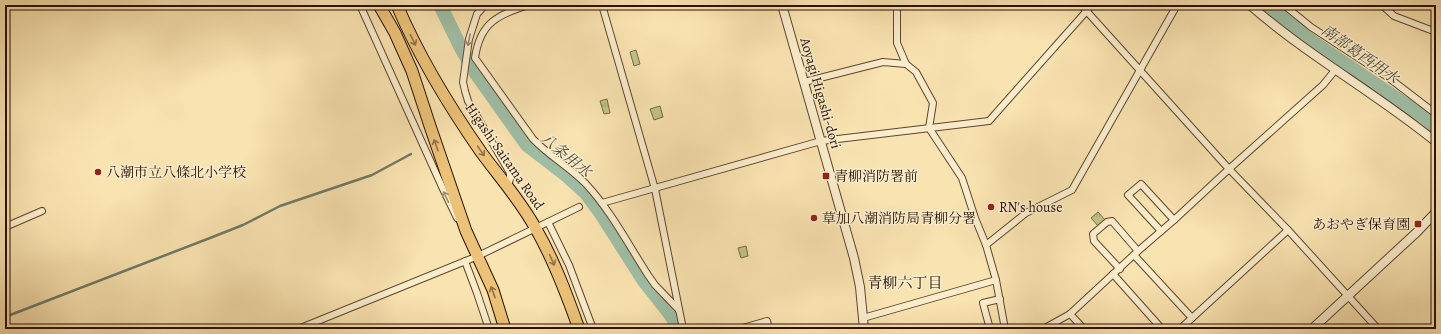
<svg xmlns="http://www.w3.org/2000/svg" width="1441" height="334" viewBox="0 0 1441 334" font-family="Alegreya,'Noto Serif JP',serif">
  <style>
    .park { fill: url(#park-tufts); stroke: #756a46 }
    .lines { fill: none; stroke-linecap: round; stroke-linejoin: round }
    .stream { stroke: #707965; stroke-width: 2.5 }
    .river { stroke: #9fbfa6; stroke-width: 14 }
    .minor-casing { stroke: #5d452e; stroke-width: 8 }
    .tertiary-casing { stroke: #5d452e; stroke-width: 10 }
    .trunk-casing { stroke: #291003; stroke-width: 13 }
    .minor { stroke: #fbedcc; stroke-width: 6 }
    .tertiary { stroke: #fbedcc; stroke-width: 8 }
    .trunk { stroke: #ecc278; stroke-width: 11 }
    .oneway { stroke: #947243 }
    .oneway2 { stroke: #9c8a72 }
    .poi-dot { fill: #8f2418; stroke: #fbedcc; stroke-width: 1.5 }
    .labels { text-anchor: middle; stroke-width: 3; stroke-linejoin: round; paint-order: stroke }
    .street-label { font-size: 14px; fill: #291003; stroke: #fbedcc }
    .poi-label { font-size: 14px; fill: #291003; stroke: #fbedcc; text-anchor: start }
    .water-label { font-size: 15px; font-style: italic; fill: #524d3c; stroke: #fbedcc }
    .neighbourhood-label { font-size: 15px; fill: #291003; stroke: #fbedcc }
  </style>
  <defs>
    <pattern id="park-tufts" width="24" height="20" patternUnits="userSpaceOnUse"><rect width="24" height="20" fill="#c1c388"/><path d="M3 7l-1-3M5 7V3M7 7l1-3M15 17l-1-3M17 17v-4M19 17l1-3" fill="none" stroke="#a6a674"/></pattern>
  </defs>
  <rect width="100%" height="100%" fill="#f9e3b0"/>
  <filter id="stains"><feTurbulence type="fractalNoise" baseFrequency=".005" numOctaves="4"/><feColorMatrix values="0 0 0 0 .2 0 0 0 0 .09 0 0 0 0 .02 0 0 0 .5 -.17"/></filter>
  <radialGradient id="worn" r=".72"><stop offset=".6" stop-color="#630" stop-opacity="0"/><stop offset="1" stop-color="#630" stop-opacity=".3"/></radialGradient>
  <g class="park">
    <path d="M 636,50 L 640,64 L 634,66 L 630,52 Z"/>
    <path d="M 607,99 L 610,113 L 604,114 L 600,101 Z"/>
    <path d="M 660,106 L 663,117 L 654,120 L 650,109 Z"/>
    <path d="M 1098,212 L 1106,221 L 1099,227 L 1091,218 Z"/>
    <path d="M 746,246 L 748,256 L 741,258 L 738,248 Z"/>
  </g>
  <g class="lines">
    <path class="stream" d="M 5,317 L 210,238 L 243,225 L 280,206 L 372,175 L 411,154"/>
    <g class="river">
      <path d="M 440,5 L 461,48 L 475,72 L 527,145 L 566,175 L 586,193 L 600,212 L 644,281 L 670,314 L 675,322 L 676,329"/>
      <path d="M 1267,5 L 1310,40 L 1427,119 L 1436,127"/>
    </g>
    <g class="minor-casing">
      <g id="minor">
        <path d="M 360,5 L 443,189 L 457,218"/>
        <path d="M 485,5 L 477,14 L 469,39 L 463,82 L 465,91 L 468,101 L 510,173 L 510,179 L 508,186"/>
        <path d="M 529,5 C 498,15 480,22 475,58 L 533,139 C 549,156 570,167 586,184 C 611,211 628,244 648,275 L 655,285 L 679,310"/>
        <path d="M 602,5 L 655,189 L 683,329"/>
        <path d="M 897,5 L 897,43 L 906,64 L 916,72 L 933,103 L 929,128 L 962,178 L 975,218 L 986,245 L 996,280 L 1005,329"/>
        <path d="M 1081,5 L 1229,169 L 1288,230 L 1378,329"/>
        <path d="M 1284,5 L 1311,27 L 1389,78 L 1436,114"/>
        <path d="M 1382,5 L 1394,16 L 1436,32"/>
        <path d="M 804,82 L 883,62 L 906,64"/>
        <path d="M 602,203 L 821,141 L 989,121 L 1092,5"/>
        <path d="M 548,222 L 569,265 L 593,329"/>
        <path d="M 5,227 L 42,211"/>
        <path d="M 1161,231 L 1128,195 L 1141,184 L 1174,220"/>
        <path d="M 986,245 L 1026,213 L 1072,190 L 1177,5"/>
        <path d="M 1134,255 L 1192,318"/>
        <path d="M 465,261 L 477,293 L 489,329"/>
        <path d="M 1120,269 L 1094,241 L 1093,234 L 1107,222 L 1112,221 L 1138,251"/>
        <path d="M 1113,274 L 1162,329"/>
        <path d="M 1070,314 L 1084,329"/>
        <path d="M 863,318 L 996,280"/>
        <path d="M 298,329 L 478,256 L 579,207"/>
        <path d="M 739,329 L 767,321 L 769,329"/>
        <path d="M 990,329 L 983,303 L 1000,299"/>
        <path d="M 1043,329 L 1070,314 L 1138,251 L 1174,220 L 1229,169 L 1323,85 L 1336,69"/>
        <path d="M 1180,329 L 1288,230"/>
      </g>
    </g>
    <g class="tertiary-casing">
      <g id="tertiary">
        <path d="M 782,5 L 854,258 L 860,287 L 864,329"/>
        <path d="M 1250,5 C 1308,56 1376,93 1436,142"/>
        <path d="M 1312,329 L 1417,232 L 1436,212"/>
      </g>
    </g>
    <g class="trunk-casing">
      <g id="trunk">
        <path d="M 379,5 L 395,33 L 412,71 L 430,126 L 466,231 L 493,290 L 505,329"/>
        <path d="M 397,5 C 419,57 449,106 481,152 C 500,178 521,201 536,229 C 554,260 567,295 579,329"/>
      </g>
    </g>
    <use href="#minor" class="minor"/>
    <use href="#tertiary" class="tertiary"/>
    <use href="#trunk" class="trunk"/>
  </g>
  <defs><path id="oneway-shaft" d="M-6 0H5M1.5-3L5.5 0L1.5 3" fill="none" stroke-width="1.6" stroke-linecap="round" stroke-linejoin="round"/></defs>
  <g class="oneway">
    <use href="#oneway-shaft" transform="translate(413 40) rotate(64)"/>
    <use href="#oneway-shaft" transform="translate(436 145) rotate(-109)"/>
    <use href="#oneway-shaft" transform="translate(481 151) rotate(55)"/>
    <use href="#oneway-shaft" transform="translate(552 260) rotate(66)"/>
    <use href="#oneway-shaft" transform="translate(493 292) rotate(-110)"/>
  </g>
  <g class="oneway2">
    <use href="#oneway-shaft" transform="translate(469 40) rotate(101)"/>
    <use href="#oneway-shaft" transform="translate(446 197) rotate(-115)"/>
  </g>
  <g class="poi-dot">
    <circle cx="98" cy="172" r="4"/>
    <rect x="822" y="172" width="8" height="8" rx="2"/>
    <circle cx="991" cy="207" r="4"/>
    <circle cx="814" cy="218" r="4"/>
    <rect x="1414" y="220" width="8" height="8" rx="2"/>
  </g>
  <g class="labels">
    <g class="street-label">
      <text transform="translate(821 93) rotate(74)" y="5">Aoyagi Higashi-dori</text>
      <text transform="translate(505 156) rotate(55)" y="5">Higashi Saitama Road</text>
    </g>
    <g class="poi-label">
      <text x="106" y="177">八潮市立八條北小学校</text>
      <text x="834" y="181">青柳消防署前</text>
      <text x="999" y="212">RN's house</text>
      <text x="822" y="223">草加八潮消防局青柳分署</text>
      <text x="1410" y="229" text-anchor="end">あおやぎ保育園</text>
    </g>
    <g class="water-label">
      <text transform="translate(1360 54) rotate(35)" y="5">南部葛西用水</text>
      <text transform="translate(566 155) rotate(39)" y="5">八条用水</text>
    </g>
    <g class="neighbourhood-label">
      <text x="905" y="288">青柳六丁目</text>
    </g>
  </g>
  <rect width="1441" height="334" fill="none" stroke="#f9e3b0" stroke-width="20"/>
  <rect x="6" y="6" width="1429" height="322" fill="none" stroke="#291003" stroke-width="2"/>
  <rect x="10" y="10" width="1421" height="314" fill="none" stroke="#291003"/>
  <rect width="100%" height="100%" filter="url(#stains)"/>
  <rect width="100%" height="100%" fill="url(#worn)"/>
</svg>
